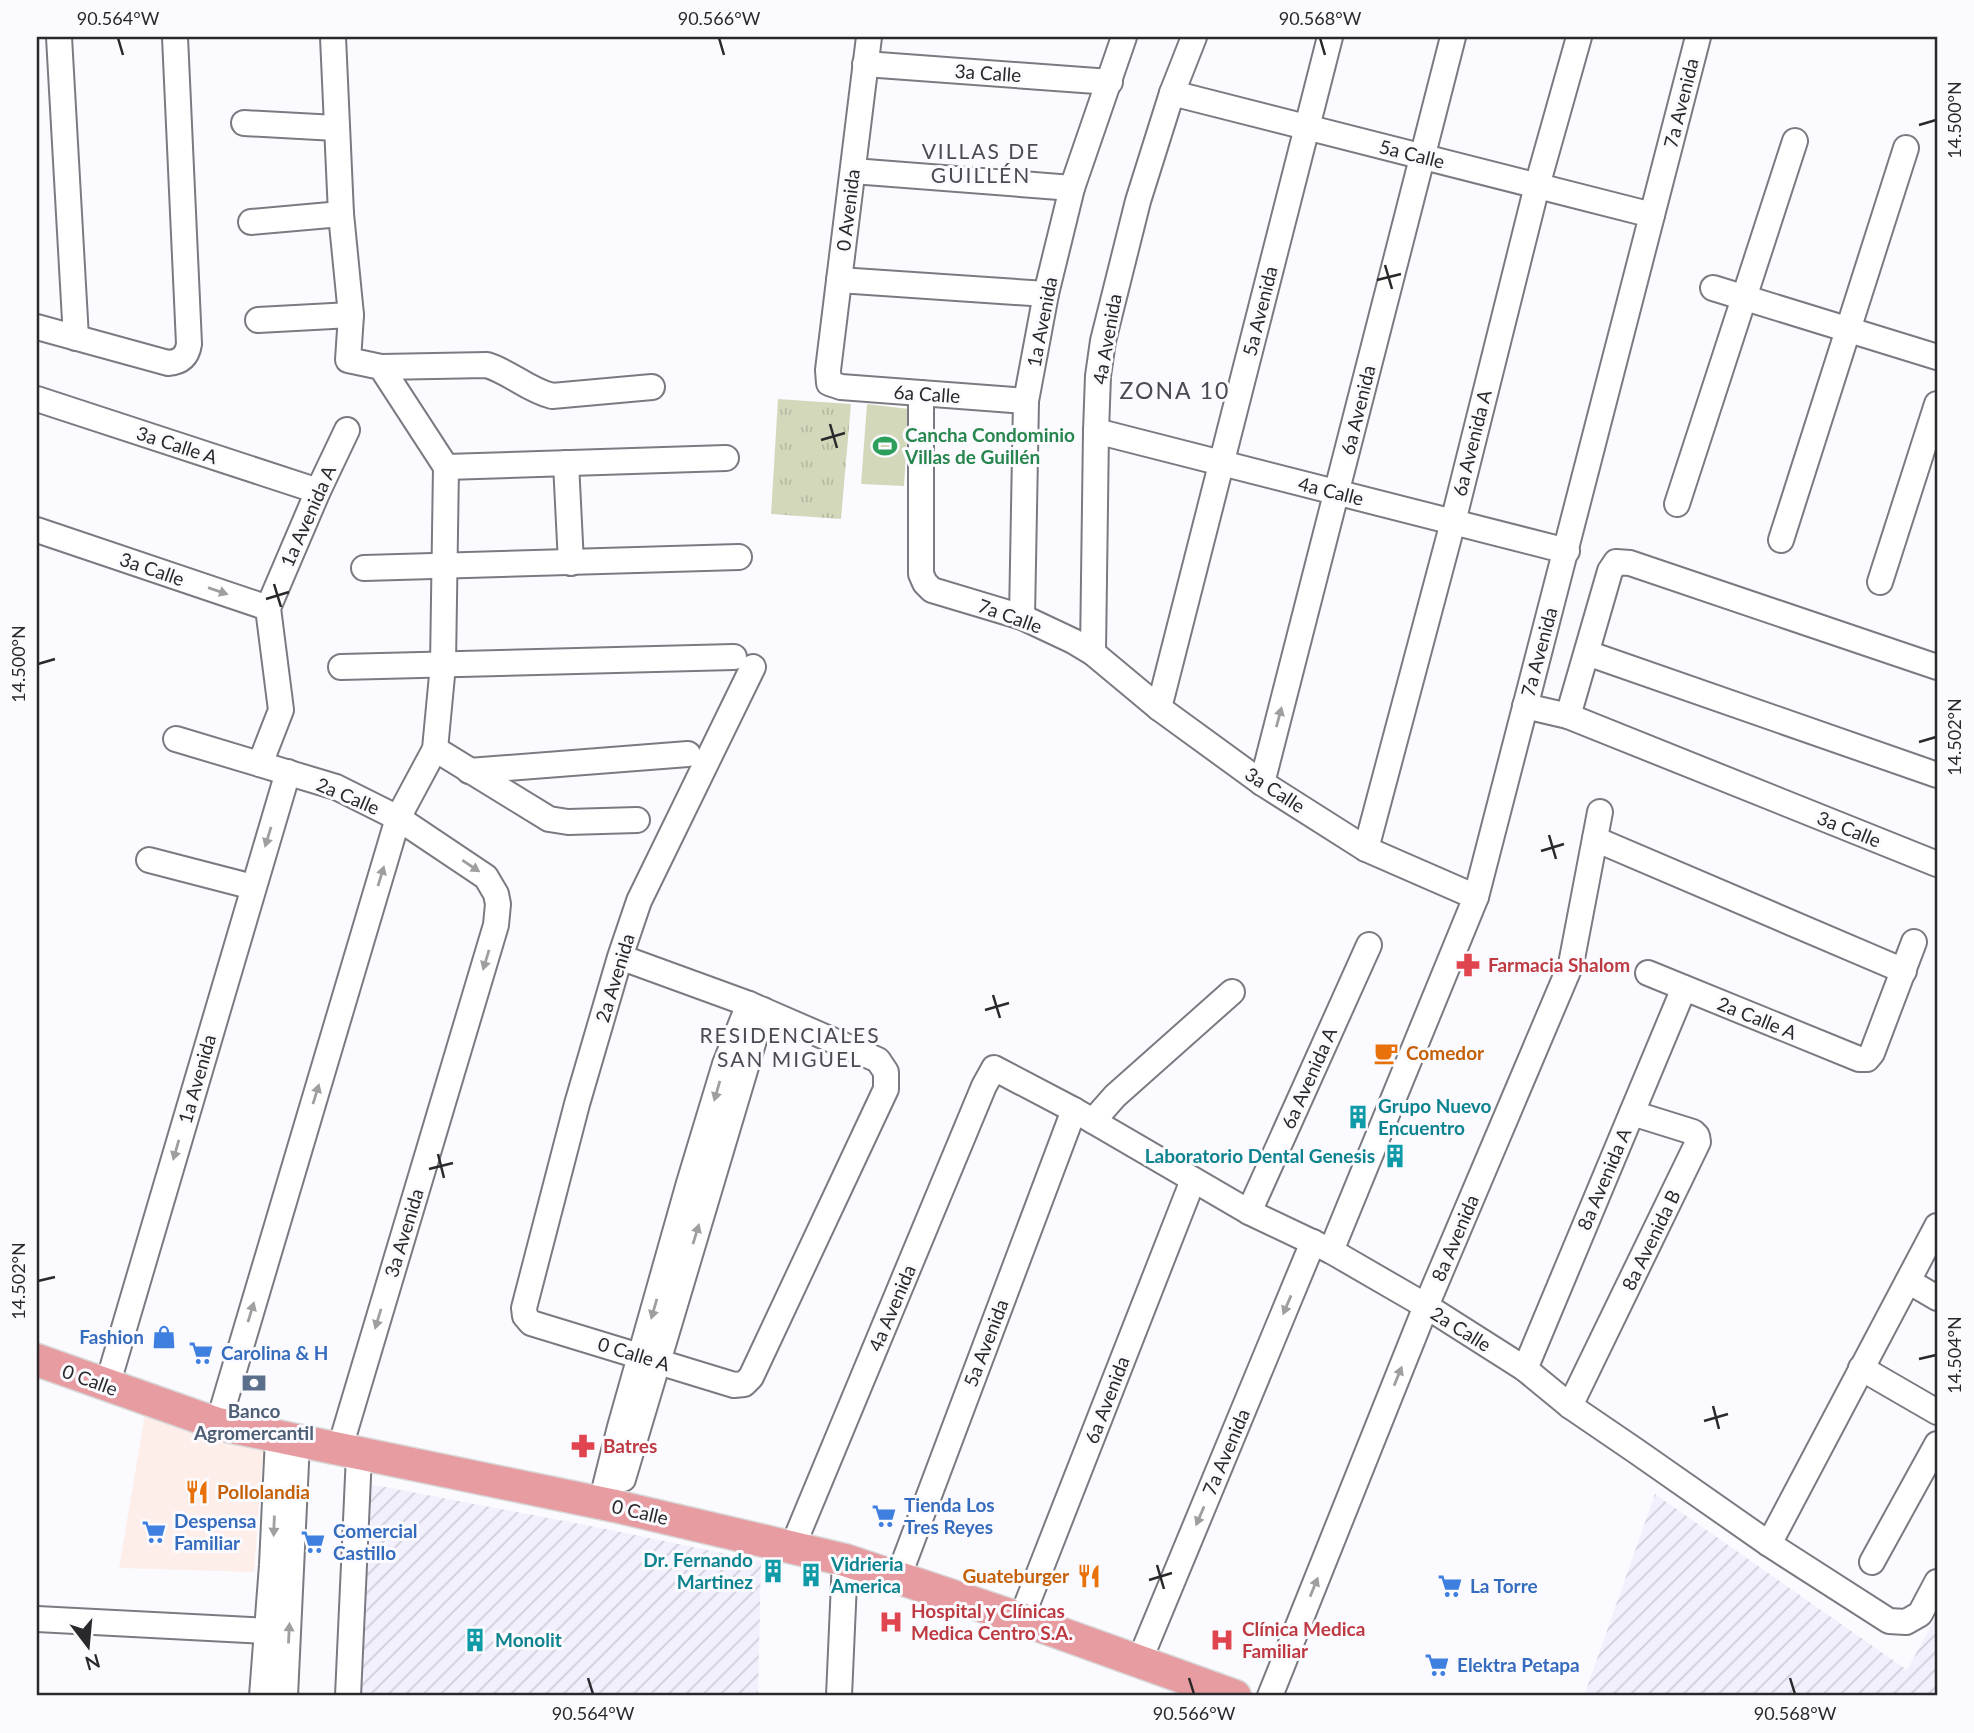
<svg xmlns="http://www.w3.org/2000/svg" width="1974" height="1733" viewBox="0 0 1974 1733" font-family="Lato,sans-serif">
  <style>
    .commercial { fill: #feeeea }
    .industrial { fill: url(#industrial-furrows) }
    .grass { fill: #d4d8bb }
    .park { fill: url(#park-tufts) }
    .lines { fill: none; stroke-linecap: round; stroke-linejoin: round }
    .minor-casing { stroke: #7a7b82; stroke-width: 28 }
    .major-casing { stroke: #d8d8d9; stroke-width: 35 }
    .minor { stroke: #fff; stroke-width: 24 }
    .major { stroke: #e79ca1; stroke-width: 32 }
    .oneway { fill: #9f9fa0 }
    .ticks { fill: none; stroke: #29292c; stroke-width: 2.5 }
    .labels { text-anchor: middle; stroke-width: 6; stroke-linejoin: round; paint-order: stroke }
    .street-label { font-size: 19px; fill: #29292c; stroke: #fbfbff }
    .leisure-label { font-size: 19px; font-weight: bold; fill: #27864d; stroke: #fbfbff; text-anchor: start }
    .health-label { font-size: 19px; font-weight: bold; fill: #be3a42; stroke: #fbfbff; text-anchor: start }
    .food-label { font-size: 19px; font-weight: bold; fill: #c56008; stroke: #fbfbff; text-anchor: start }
    .culture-label { font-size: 19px; font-weight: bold; fill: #0d838f; stroke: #fbfbff; text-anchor: start }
    .shop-label { font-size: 19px; font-weight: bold; fill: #366cbe; stroke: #fbfbff; text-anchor: start }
    .service-label { font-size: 19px; font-weight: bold; fill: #4e5e75; stroke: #fbfbff }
    .neighbourhood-label { font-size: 21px; letter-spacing: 2px; fill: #4b4c52; stroke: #fbfbff }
    .quarter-label { font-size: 23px; letter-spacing: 2px; fill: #4b4c52; stroke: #fbfbff }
    .neatline { fill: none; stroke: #29292c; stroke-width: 2.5 }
    .ticks-label { font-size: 18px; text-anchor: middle; fill: #29292c }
  </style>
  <defs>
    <pattern id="industrial-furrows" width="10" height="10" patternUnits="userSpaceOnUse" patternTransform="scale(1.75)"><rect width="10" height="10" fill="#f2f0fd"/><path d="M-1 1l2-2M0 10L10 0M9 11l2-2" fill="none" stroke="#d0ced9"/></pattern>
    <pattern id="park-tufts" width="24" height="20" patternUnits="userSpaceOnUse" patternTransform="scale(1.75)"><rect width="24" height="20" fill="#d4d8bb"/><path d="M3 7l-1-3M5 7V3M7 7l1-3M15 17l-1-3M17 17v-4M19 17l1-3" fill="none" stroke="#b6b9a1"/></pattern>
  </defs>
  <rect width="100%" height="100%" fill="#fbfbff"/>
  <path class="commercial" d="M 145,1413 L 264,1441 L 254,1572 L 119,1568 Z"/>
  <g class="industrial">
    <path d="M 369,1484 L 591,1526 L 761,1561 L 758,1696 L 360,1696 Z"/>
    <path d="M 1655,1494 L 1907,1670 L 1937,1615 L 1937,1696 L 1584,1696 Z"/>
  </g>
  <path class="grass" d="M 867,404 L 909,409 L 904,486 L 861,484 Z"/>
  <path class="park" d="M 778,399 L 851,404 L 841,519 L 771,514 Z"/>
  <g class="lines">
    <g class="minor-casing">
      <g id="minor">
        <path d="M 59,37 L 76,338"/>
        <path d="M 869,37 L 828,370 L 829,383 L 841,387 L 1026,401"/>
        <path d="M 865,64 L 1110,82"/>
        <path d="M 1172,93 L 1652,215"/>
        <path d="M 244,123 L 336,128"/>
        <path d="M 853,171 L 1072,188"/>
        <path d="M 251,222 L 341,214"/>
        <path d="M 839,280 L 1046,294"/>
        <path d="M 1713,288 L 1937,357"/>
        <path d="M 258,320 L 351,315"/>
        <path d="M 37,327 L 168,363 C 180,362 187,357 189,344 L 175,37"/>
        <path d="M 381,367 L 487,365 C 510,372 528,390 552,396 L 652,387"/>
        <path d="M 921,393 L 921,574 L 925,583 L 932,590 L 1022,617 L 1073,641 L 1093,653 L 1159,708 L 1262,783 L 1366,849 L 1476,897"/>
        <path d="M 37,399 L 318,491"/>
        <path d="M 1096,431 L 1567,551"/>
        <path d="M 566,463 L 571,563"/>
        <path d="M 446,467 L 726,458"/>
        <path d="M 1677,504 L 1795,141"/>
        <path d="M 37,530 L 268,608"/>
        <path d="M 1781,540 L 1906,148"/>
        <path d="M 364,568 L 739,557"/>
        <path d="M 1880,582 L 1937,404"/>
        <path d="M 1022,617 L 1026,401 L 1046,294 L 1072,188 L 1124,37"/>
        <path d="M 1093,653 L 1096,431 L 1098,376 L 1103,341 L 1138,201 L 1172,93 L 1194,37"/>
        <path d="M 1587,653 L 1937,775"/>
        <path d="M 341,667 L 734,657"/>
        <path d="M 1525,706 L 1568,716 L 1937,864"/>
        <path d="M 1159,708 L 1330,37"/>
        <path d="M 1568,716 L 1610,571 L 1616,562 L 1630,563 L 1937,667"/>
        <path d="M 176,739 L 336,787 L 398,818 L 486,877 L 496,894 L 498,904 L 496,925 L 339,1451"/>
        <path d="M 435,749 L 549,819 L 568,822 L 637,820"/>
        <path d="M 260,764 L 281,710 L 268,608 L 318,491 L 347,430"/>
        <path d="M 469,771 L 688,754"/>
        <path d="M 1262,783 L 1453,37"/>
        <path d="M 1595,839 L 1904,971"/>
        <path d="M 1366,849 L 1453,522 L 1537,186 L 1579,37"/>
        <path d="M 149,860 L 253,887"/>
        <path d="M 620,957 L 749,1004 L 878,1060 L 886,1072 L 886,1089 L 751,1377 L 744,1384 L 734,1385 L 531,1323 L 525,1316 L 524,1308 L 577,1104 L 620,957 L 639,901 L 753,667"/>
        <path d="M 1648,973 L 1859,1059 L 1867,1059 L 1872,1053 L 1914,942"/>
        <path d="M 1093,1121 L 1115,1096 L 1232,992"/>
        <path d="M 1249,1212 L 1369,945"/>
        <path d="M 1331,1251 L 1476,897 L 1698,37"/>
        <path d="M 1908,1281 L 1937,1298"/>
        <path d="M 1861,1368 L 1937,1412"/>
        <path d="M 1525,1369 L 1684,988"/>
        <path d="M 107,1386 L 288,772"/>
        <path d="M 1570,1406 L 1698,1142 L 1697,1136 L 1693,1132 L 1632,1113"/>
        <path d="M 218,1424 L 398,818 L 435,749 L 443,665 L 446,467 L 381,367 L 348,360 L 351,315 L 341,214 L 333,37"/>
        <path d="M 623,1479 L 763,1010"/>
        <path d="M 601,1503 L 620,1427 L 689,1183 L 725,1064 L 749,1004"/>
        <path d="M 1769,1544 L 1937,1226"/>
        <path d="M 792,1548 L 984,1086 L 994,1068 L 1074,1110 L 1249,1212 L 1331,1251 L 1426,1306 L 1525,1369 L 1570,1406 L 1636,1451 L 1769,1544 L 1889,1621 L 1906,1622 L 1920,1614 L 1937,1582"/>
        <path d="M 1872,1562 L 1937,1444"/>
        <path d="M 898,1578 L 1074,1110"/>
        <path d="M 37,1619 L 268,1631"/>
        <path d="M 1021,1619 L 1193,1180"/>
        <path d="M 1139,1662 L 1313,1242"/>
        <path d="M 262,1696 L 272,1565 L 278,1438"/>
        <path d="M 285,1696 L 297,1442"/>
        <path d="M 348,1696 L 359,1455"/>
        <path d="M 839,1696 L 845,1560"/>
        <path d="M 1270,1696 L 1426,1306 L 1571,964 L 1600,812"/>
      </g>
    </g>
    <g class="major-casing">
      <path id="major" d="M 37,1360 L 218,1424 L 615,1506 L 845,1560 L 1021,1619 L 1235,1696"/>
    </g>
    <use href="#minor" class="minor"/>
    <use href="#major" class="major"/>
  </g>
  <defs><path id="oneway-solid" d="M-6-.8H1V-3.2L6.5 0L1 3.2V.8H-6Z" transform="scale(1.75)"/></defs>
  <g class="oneway">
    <use href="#oneway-solid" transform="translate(218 591) rotate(19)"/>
    <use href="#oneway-solid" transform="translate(1279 717) rotate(-75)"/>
    <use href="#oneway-solid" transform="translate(268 837) rotate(107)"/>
    <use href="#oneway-solid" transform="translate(471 866) rotate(34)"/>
    <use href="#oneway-solid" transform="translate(381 876) rotate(-73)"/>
    <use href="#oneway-solid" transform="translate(486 960) rotate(107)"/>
    <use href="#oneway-solid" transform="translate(717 1091) rotate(106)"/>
    <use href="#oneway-solid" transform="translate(316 1094) rotate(-73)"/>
    <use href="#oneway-solid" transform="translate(176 1150) rotate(106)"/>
    <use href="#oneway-solid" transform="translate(696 1234) rotate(-73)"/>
    <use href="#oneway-solid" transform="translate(1287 1305) rotate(113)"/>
    <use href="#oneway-solid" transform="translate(654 1309) rotate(106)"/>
    <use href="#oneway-solid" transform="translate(251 1312) rotate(-73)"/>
    <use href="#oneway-solid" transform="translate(378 1319) rotate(107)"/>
    <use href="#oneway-solid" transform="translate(1398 1376) rotate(-68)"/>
    <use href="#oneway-solid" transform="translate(1200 1516) rotate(113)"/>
    <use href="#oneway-solid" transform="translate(274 1526) rotate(92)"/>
    <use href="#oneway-solid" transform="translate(1314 1587) rotate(-68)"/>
    <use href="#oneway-solid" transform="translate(289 1633) rotate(-87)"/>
  </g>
  <path class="ticks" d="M 118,38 L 123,55M 719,38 L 724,55M 1320,38 L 1325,55M 1919,125 L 1936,120M 1385,265 L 1392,289M 1377,280 L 1401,274M 830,424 L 837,448M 821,440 L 845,433M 274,584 L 281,607M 266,599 L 289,592M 38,664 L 55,659M 1919,742 L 1936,737M 1549,835 L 1556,859M 1541,851 L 1564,844M 993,995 L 1000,1018M 985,1010 L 1009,1003M 438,1154 L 444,1178M 429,1169 L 453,1163M 38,1281 L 55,1277M 1919,1359 L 1936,1355M 1713,1406 L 1719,1429M 1704,1421 L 1728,1414M 1157,1565 L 1164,1589M 1149,1580 L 1172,1573M 588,1678 L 593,1694M 1189,1678 L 1194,1694M 1790,1678 L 1795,1694"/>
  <defs>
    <g id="stadium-bare" transform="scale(1.89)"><path d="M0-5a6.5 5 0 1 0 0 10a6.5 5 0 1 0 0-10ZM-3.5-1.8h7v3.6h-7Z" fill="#2e9e5b" stroke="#fbfbff" stroke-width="2.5" paint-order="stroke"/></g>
    <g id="pharmacy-bare" transform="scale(1.89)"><path d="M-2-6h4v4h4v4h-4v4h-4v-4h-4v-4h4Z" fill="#e0444e" stroke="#fbfbff" stroke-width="2.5" paint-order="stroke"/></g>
    <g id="cafe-bare" transform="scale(1.89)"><path d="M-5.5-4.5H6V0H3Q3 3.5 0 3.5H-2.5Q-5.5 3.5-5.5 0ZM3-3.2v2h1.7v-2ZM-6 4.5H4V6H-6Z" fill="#e8710a" stroke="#fbfbff" stroke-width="2.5" paint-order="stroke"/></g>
    <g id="building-bare" transform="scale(1.89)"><path d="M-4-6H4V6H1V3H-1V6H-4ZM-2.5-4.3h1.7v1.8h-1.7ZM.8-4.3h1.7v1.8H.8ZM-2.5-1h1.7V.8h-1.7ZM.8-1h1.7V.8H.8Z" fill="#0f9aa8" stroke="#fbfbff" stroke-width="2.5" paint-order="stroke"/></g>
    <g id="shop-bare" transform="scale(1.89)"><path d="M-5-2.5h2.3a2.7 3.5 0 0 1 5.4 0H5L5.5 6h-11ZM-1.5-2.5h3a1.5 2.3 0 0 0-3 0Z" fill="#3f7fe0" stroke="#fbfbff" stroke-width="2.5" paint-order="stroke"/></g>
    <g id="supermarket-bare" transform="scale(1.89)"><path d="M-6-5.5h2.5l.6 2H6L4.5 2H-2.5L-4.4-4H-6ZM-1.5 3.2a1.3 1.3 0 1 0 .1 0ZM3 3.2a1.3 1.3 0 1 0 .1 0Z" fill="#3f7fe0" stroke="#fbfbff" stroke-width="2.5" paint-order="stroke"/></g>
    <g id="bank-bare" transform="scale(1.89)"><path d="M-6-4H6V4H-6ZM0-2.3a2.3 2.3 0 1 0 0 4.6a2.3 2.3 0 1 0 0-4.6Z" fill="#5c6f8a" stroke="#fbfbff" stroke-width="2.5" paint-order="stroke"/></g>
    <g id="restaurant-bare" transform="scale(1.89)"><path d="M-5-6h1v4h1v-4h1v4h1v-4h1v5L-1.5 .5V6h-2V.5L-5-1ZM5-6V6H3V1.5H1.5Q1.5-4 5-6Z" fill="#e8710a" stroke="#fbfbff" stroke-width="2.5" paint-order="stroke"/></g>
    <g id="hospital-bare" transform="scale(1.89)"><path d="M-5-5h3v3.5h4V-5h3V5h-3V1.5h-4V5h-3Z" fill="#e0444e" stroke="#fbfbff" stroke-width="2.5" paint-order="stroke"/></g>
  </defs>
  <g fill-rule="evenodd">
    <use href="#stadium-bare" x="885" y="446"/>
    <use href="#pharmacy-bare" x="1468" y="965"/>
    <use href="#cafe-bare" x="1386" y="1053"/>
    <use href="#building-bare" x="1358" y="1117"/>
    <use href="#building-bare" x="1395" y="1156"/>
    <use href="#shop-bare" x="164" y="1337"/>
    <use href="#supermarket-bare" x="201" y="1353"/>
    <use href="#bank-bare" x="254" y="1383"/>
    <use href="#pharmacy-bare" x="583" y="1446"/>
    <use href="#restaurant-bare" x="197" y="1492"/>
    <use href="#supermarket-bare" x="884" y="1516"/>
    <use href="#supermarket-bare" x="154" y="1532"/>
    <use href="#supermarket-bare" x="313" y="1542"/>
    <use href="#building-bare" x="773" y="1571"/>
    <use href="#building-bare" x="811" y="1575"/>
    <use href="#restaurant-bare" x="1089" y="1576"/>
    <use href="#supermarket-bare" x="1450" y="1586"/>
    <use href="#hospital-bare" x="891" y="1622"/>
    <use href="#building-bare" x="475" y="1640"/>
    <use href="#hospital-bare" x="1222" y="1640"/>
    <use href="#supermarket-bare" x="1437" y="1665"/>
  </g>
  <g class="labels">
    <g class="street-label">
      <text transform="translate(988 73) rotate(4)" y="7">3a Calle</text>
      <text transform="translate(1681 103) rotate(-76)" y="7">7a Avenida</text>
      <text transform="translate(1412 154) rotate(14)" y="7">5a Calle</text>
      <text transform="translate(848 210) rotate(-83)" y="7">0 Avenida</text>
      <text transform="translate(1260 311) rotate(-76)" y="7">5a Avenida</text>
      <text transform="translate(1042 322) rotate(-79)" y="7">1a Avenida</text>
      <text transform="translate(1107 339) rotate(-80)" y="7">4a Avenida</text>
      <text transform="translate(927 394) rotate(4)" y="7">6a Calle</text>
      <text transform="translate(1358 410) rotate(-76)" y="7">6a Avenida</text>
      <text transform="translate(1472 443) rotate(-76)" y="7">6a Avenida A</text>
      <text transform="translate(177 445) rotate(18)" y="7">3a Calle A</text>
      <text transform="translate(1331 491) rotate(14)" y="7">4a Calle</text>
      <text transform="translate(308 516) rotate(-66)" y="7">1a Avenida A</text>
      <text transform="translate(152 569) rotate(19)" y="7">3a Calle</text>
      <text transform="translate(1010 616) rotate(20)" y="7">7a Calle</text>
      <text transform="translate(1539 652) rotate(-75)" y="7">7a Avenida</text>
      <text transform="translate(1275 790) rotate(33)" y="7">3a Calle</text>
      <text transform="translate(348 796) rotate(23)" y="7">2a Calle</text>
      <text transform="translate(1849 829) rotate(22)" y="7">3a Calle</text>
      <text transform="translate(615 978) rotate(-73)" y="7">2a Avenida</text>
      <text transform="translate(1757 1018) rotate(22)" y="7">2a Calle A</text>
      <text transform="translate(1309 1078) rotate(-66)" y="7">6a Avenida A</text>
      <text transform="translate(197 1079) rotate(-74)" y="7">1a Avenida</text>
      <text transform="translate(1604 1179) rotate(-67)" y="7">8a Avenida A</text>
      <text transform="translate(404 1233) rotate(-73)" y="7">3a Avenida</text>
      <text transform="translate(1455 1238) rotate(-67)" y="7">8a Avenida</text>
      <text transform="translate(1651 1240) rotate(-64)" y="7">8a Avenida B</text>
      <text transform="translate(892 1308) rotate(-67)" y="7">4a Avenida</text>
      <text transform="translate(1461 1329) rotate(32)" y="7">2a Calle</text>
      <text transform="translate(986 1343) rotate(-69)" y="7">5a Avenida</text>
      <text transform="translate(634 1354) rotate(17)" y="7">0 Calle A</text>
      <text transform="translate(90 1380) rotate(20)" y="7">0 Calle</text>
      <text transform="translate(1107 1400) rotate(-69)" y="7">6a Avenida</text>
      <text transform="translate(1226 1452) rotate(-67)" y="7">7a Avenida</text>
      <text transform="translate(640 1512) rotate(13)" y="7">0 Calle</text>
    </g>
    <g class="leisure-label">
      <text x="905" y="442">Cancha Condominio<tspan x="905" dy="22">Villas de Guillén</tspan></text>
    </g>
    <g class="health-label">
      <text x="1488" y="972">Farmacia Shalom</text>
      <text x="603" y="1453">Batres</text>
      <text x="911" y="1618">Hospital y Clínicas<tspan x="911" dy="22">Medica Centro S.A.</tspan></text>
      <text x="1242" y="1636">Clínica Medica<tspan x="1242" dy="22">Familiar</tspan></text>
    </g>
    <g class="food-label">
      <text x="1406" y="1060">Comedor</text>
      <text x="217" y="1499">Pollolandia</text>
      <text x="1069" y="1583" text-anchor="end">Guateburger</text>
    </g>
    <g class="culture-label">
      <text x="1378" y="1113">Grupo Nuevo<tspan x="1378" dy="22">Encuentro</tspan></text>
      <text x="1375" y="1163" text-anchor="end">Laboratorio Dental Genesis</text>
      <text x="753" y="1567" text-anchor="end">Dr. Fernando<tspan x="753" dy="22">Martinez</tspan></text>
      <text x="831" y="1571">Vidrieria<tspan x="831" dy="22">America</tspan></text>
      <text x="495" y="1647">Monolit</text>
    </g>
    <g class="shop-label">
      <text x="144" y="1344" text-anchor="end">Fashion</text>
      <text x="221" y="1360">Carolina &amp; H</text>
      <text x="904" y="1512">Tienda Los<tspan x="904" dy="22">Tres Reyes</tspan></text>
      <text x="174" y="1528">Despensa<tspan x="174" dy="22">Familiar</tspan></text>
      <text x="333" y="1538">Comercial<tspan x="333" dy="22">Castillo</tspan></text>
      <text x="1470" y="1593">La Torre</text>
      <text x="1457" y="1672">Elektra Petapa</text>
    </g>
    <g class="service-label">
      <text x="254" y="1418">Banco<tspan x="254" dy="22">Agromercantil</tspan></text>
    </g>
    <g class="neighbourhood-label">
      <text x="981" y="159">VILLAS DE<tspan x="981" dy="24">GUILLÉN</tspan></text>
      <text x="790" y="1043">RESIDENCIALES<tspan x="790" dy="24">SAN MIGUEL</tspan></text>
    </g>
    <g class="quarter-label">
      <text x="1175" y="399">ZONA 10</text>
    </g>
  </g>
  <rect width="1974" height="1733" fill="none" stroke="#fbfbff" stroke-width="77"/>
  <g transform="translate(88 1646) rotate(164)" stroke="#fbfbff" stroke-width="5" paint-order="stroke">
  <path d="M0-5L12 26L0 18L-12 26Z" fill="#29292c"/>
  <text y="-10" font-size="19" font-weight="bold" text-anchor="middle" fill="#29292c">N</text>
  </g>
  <rect x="38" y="38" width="1898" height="1656" class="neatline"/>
  <g class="ticks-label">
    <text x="118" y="25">90.564°W</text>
    <text x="719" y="25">90.566°W</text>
    <text x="1320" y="25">90.568°W</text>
    <text transform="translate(1955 120) rotate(-90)" y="6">14.500°N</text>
    <text transform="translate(19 664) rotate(-90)" y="6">14.500°N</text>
    <text transform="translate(1955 737) rotate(-90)" y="6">14.502°N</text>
    <text transform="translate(19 1281) rotate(-90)" y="6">14.502°N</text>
    <text transform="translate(1955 1355) rotate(-90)" y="6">14.504°N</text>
    <text x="593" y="1720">90.564°W</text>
    <text x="1194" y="1720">90.566°W</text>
    <text x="1795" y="1720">90.568°W</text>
  </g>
</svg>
